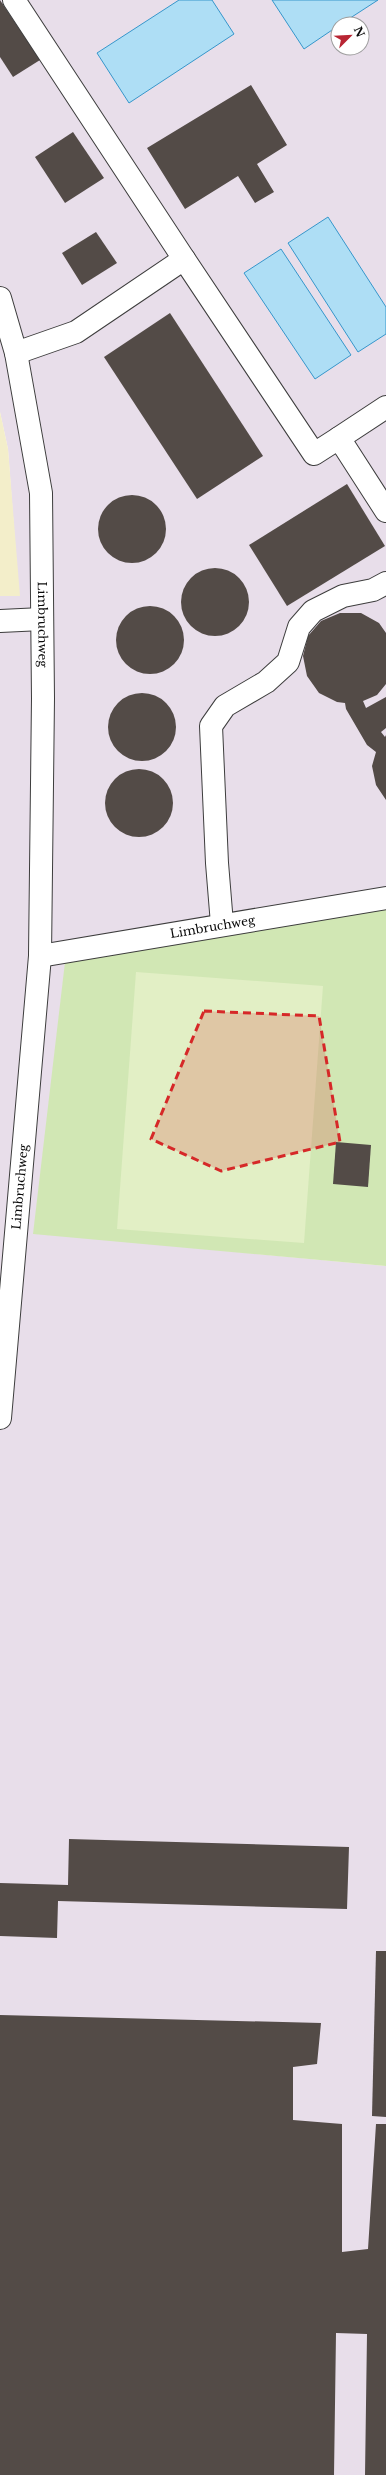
<svg xmlns="http://www.w3.org/2000/svg" width="386" height="2475" viewBox="0 0 386 2475" font-family="'Libre Baskerville',serif">
  <style>
    .industrial { fill: #e8deea; fill-rule: evenodd }
    .farmland { fill: #f3eeca }
    .green { fill: #d1e7b4 }
    .pitch { fill: #e2efc5 }
    .water { fill: #aedef5; stroke: #3696cb }
    .building { fill: #534b47 }
    .lines { fill: none; stroke-linecap: round; stroke-linejoin: round }
    .minor-casing { stroke: #3d3d3d; stroke-width: 24 }
    .minor { stroke: #fff; stroke-width: 22 }
    .marked { fill: #d62828; fill-opacity: 0.2; stroke: #d62828; stroke-width: 3; stroke-dasharray: 8 5; stroke-linejoin: round }
    .labels { text-anchor: middle; stroke-width: 4; stroke-linejoin: round; paint-order: stroke }
    .street-label { font-size: 12px; fill: #0a0a0a; stroke: #fff }
  </style>
  <rect width="100%" height="100%" fill="#fff9e8"/>
  <path class="industrial" d="M 0,0 L 386,0 L 386,908 L 34,1233 L 386,1266 L 386,2475 L 0,2475 L 0,596 L 19,596 L 8,449 L 0,412 ZM 338,24 L 362,24 L 362,48 L 338,48 Z"/>
  <path class="farmland" d="M 0,412 L 8,449 L 20,596 L 0,596 Z"/>
  <path class="green" d="M 386,908 L 386,1266 L 33,1234 L 65,962 Z"/>
  <path class="pitch" d="M 136,972 L 323,986 L 304,1243 L 117,1229 Z"/>
  <g class="water">
    <path d="M 179,0 L 212,0 L 234,34 L 129,103 L 97,53 Z"/>
    <path d="M 272,0 L 378,0 L 341,24 L 338,24 L 338,26 L 304,49 Z"/>
    <path d="M 328,217 L 386,307 L 386,334 L 358,352 L 288,243 Z"/>
    <path d="M 281,249 L 351,355 L 315,379 L 244,273 Z"/>
  </g>
  <g class="building">
    <path d="M 0,0 L 40,60 L 13,77 L 0,57 Z"/>
    <path d="M 251,85 L 287,145 L 257,164 L 274,192 L 255,203 L 238,176 L 185,209 L 147,148 Z"/>
    <path d="M 73,132 L 104,178 L 65,203 L 35,157 Z"/>
    <path d="M 96,232 L 117,263 L 82,285 L 62,253 Z"/>
    <path d="M 170,313 L 263,456 L 197,499 L 104,357 Z"/>
    <path d="M 347,484 L 385,546 L 287,606 L 249,545 Z"/>
    <circle cx="132" cy="529" r="34"/>
    <circle cx="215" cy="602" r="34"/>
    <circle cx="150" cy="640" r="34"/>
    <path d="M 340,613 L 361,613 L 379,623 L 386,633 L 386,684 L 377,695 L 363,701 L 366,708 L 386,697 L 386,728 L 381,732 L 385,737 L 386,735 L 386,800 L 376,785 L 372,766 L 376,752 L 367,745 L 346,709 L 345,703 L 337,702 L 319,693 L 307,676 L 303,656 L 308,636 L 321,621 Z"/>
    <circle cx="142" cy="727" r="34"/>
    <circle cx="139" cy="803" r="34"/>
    <path d="M 336,1142 L 371,1145 L 368,1187 L 333,1184 Z"/>
    <path d="M 69,1839 L 349,1847 L 347,1909 L 58,1901 L 57,1938 L 0,1936 L 0,1883 L 68,1885 Z"/>
    <path d="M 376,1951 L 386,1951 L 386,2117 L 372,2116 Z"/>
    <path d="M 0,2015 L 321,2023 L 317,2064 L 293,2067 L 293,2120 L 342,2124 L 342,2252 L 368,2249 L 376,2124 L 386,2124 L 386,2475 L 365,2475 L 367,2334 L 336,2333 L 334,2475 L 0,2475 Z"/>
  </g>
  <g class="lines">
    <g class="minor-casing">
      <g id="minor">
        <path d="M 14,0 L 184,259 L 76,332 L 16,353"/>
        <path d="M 184,259 L 314,454 L 339,438 L 386,511"/>
        <path id="s1" d="M 0,298 L 16,353 L 41,493 L 43,698 L 40,956 L 0,1418"/>
        <path d="M 339,438 L 386,407"/>
        <path d="M 0,621 L 42,619"/>
        <path d="M 222,924 L 217,863 L 211,726 L 225,706 L 266,682 L 288,662 L 299,627 L 313,611 L 343,596 L 373,590 L 386,583"/>
        <path id="s2" d="M 40,956 L 386,898"/>
      </g>
    </g>
    <use href="#minor" class="minor"/>
  </g>
  <path class="marked" d="M 204,1011 L 319,1016 L 340,1142 L 221,1171 L 151,1139 Z"/>
  <g class="labels">
    <g class="street-label">
      <text dy="4" stroke="none"><textPath href="#s1" startOffset="331">Limbruchweg</textPath></text>
      <text dy="4" stroke="none"><textPath href="#s2" startOffset="175">Limbruchweg</textPath></text>
      <text transform="translate(20 1187) rotate(-85)" y="4">Limbruchweg</text>
    </g>
  </g>
  <g transform="translate(350 36) rotate(66)"><circle r="19" fill="#ffffff" stroke="#9d9d9d"/>
  <path d="M0-3L7 15L0 10L-7 15Z" fill="#b82533"/>
  <text y="-6" font-size="11" font-weight="bold" text-anchor="middle" fill="#0a0a0a">N</text>
  </g>
</svg>
